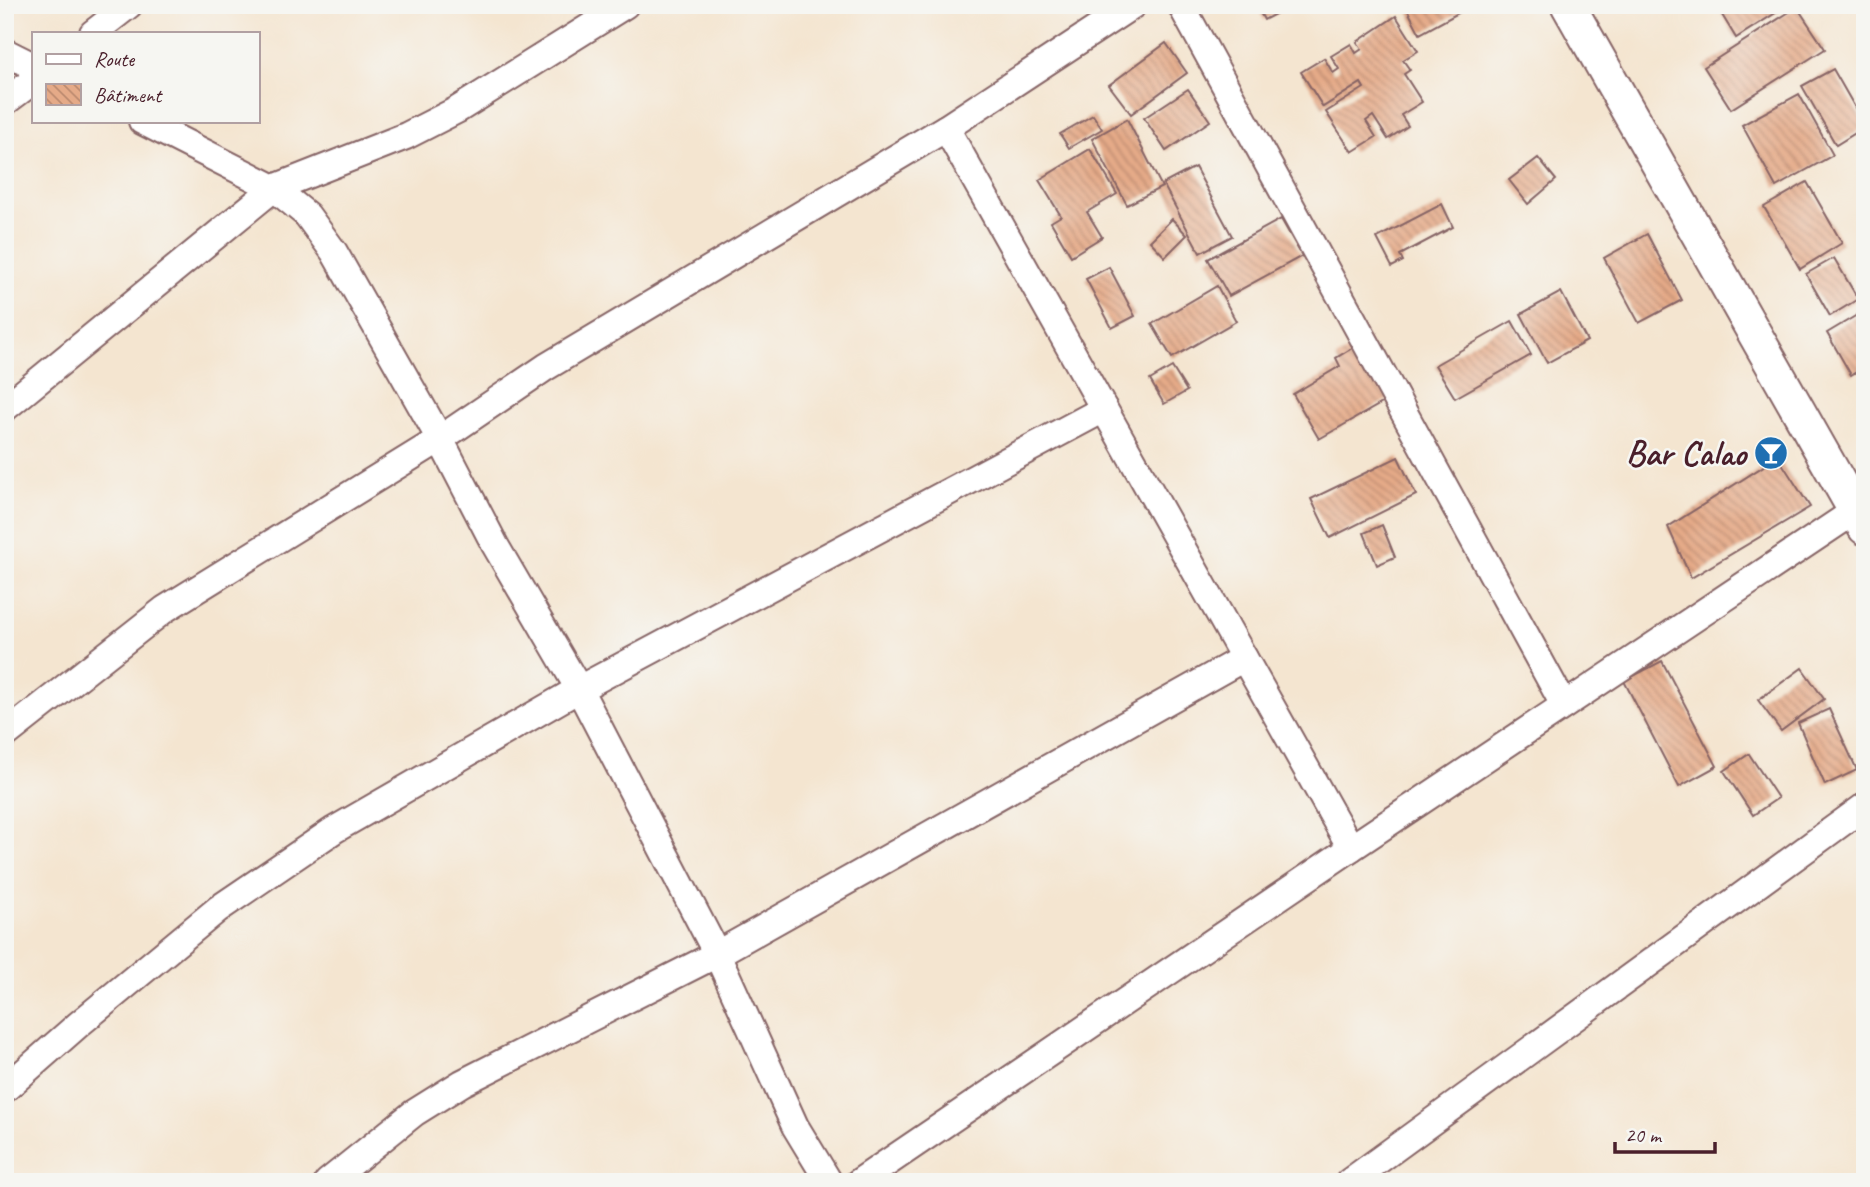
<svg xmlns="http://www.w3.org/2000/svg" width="1870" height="1187" viewBox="0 0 1870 1187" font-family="Caveat,sans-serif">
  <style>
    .building { fill: url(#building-back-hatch) }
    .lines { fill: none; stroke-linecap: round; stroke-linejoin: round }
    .minor-casing { stroke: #866465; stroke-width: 30 }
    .tertiary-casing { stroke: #866465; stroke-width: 37 }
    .minor { stroke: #fff; stroke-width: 26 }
    .tertiary { stroke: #fff; stroke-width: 33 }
    .labels { text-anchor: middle; stroke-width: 5; stroke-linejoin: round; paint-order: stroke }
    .poi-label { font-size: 35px; font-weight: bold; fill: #4a1f2b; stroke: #f6f6f2; text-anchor: end }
  </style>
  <defs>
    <pattern id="building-back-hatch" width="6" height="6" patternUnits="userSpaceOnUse" patternTransform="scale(1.75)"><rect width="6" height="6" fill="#e5aa88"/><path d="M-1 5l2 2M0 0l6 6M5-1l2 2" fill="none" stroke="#bc8a6f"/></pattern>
  </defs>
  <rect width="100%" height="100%" fill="#f6f6f2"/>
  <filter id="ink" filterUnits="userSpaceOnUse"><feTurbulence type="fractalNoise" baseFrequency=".0143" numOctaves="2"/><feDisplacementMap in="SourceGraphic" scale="14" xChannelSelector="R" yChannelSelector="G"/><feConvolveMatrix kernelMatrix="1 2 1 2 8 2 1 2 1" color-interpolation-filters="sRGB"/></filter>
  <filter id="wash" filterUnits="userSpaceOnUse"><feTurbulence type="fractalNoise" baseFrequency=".00686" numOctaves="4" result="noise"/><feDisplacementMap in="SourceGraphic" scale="28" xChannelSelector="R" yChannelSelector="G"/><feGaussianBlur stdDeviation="1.57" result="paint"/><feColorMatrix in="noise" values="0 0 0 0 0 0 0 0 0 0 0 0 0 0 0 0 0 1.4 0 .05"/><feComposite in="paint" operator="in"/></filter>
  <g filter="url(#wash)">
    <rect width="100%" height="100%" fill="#f4e5d0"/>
    <g id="blocks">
      <g class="building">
        <path d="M 1256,5 L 1292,5 L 1264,20 Z"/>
        <path d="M 1405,5 L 1456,5 L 1460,12 L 1420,34 Z"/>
        <path d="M 1716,5 L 1788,5 L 1736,38 Z"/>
        <path d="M 1797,7 L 1825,49 L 1731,109 L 1704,67 Z"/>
        <path d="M 1396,16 L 1418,51 L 1403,60 L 1410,70 L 1404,74 L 1422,102 L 1401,115 L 1408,126 L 1388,139 L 1373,116 L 1366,121 L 1376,137 L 1352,152 L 1326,112 L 1364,88 L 1361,83 L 1323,107 L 1301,72 L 1324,58 L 1333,73 L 1339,69 L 1331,56 L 1351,44 L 1356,53 L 1362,49 L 1357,42 Z"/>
        <path d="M 1166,43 L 1187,73 L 1131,114 L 1109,85 Z"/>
        <path d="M 1833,69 L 1865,125 L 1865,127 L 1836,145 L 1802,86 Z"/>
        <path d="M 1188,89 L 1210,121 L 1166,151 L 1144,118 Z"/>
        <path d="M 1799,94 L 1833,155 L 1776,187 L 1742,125 Z"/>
        <path d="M 1093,115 L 1102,129 L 1069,148 L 1060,134 Z"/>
        <path d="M 1127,119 L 1162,187 L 1127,205 L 1092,139 Z"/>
        <path d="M 1090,149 L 1117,194 L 1087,212 L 1102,237 L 1071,256 L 1051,222 L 1061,216 L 1039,180 Z"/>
        <path d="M 1538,158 L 1556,180 L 1528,204 L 1509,180 Z"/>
        <path d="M 1195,167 L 1232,236 L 1200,253 L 1163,184 Z"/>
        <path d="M 1807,182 L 1842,243 L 1800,269 L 1764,207 Z"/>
        <path d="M 1442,204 L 1453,227 L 1400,255 L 1403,261 L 1392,267 L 1377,238 Z"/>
        <path d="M 1172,219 L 1187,235 L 1165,257 L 1150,241 Z"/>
        <path d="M 1281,219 L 1302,256 L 1229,296 L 1208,259 Z"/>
        <path d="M 1647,234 L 1682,300 L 1639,323 L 1604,258 Z"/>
        <path d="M 1834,258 L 1858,299 L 1830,316 L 1806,274 Z"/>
        <path d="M 1109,267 L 1135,316 L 1112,328 L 1086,279 Z"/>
        <path d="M 1217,286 L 1236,321 L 1172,358 L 1152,324 Z"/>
        <path d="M 1561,292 L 1587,341 L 1547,363 L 1521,314 Z"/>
        <path d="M 1857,315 L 1865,328 L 1865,367 L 1851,375 L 1827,333 Z"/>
        <path d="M 1512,321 L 1531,355 L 1455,398 L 1435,365 Z"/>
        <path d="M 1359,344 L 1389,399 L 1319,439 L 1293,394 L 1340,366 L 1336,358 Z"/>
        <path d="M 1172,367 L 1187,391 L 1164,404 L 1150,380 Z"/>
        <path d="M 1398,457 L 1416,495 L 1330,538 L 1311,499 Z"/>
        <path d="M 1778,457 L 1810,507 L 1691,578 L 1668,527 Z"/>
        <path d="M 1382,525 L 1395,557 L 1377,565 L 1364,533 Z"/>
        <path d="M 1662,661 L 1717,766 L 1679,787 L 1624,681 Z"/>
        <path d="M 1802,668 L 1824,699 L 1781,731 L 1758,700 Z"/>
        <path d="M 1829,709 L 1857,770 L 1825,785 L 1798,723 Z"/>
        <path d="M 1749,754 L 1778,798 L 1753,815 L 1724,771 Z"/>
      </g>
    </g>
  </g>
  <g filter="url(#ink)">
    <use href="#blocks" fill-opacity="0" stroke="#866465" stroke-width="2"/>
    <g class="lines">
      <g class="minor-casing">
        <g id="minor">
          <path d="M 1181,5 L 1564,705"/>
          <path d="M 93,33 L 129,5"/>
          <path d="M 5,52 L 33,66"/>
          <path d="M 5,102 L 33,81"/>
          <path d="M 142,121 L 274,188 L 307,215 L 334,252 L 440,439 L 495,545 L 579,689 L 717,954 L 795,1126 L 829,1182"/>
          <path d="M 946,128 L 1351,848"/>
          <path d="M 5,408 L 274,188 L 406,136 L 457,110 L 625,5"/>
          <path d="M 5,735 L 165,609 L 440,439 L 546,367 L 946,128 L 1133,5"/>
          <path d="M 5,1089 L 79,1024 L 218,909 L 334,830 L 579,689 L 1104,409"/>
          <path d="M 328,1182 L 414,1113 L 462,1083 L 717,954 L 1244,658"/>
          <path d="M 859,1182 L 1351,848 L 1855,511"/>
          <path d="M 1349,1182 L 1865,806"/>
        </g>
      </g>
      <g class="tertiary-casing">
        <path id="tertiary" d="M 1568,5 L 1865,528"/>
      </g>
      <use href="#minor" class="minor"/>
      <use href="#tertiary" class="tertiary"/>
    </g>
  </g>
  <defs>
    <g id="bar-disc" transform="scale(1.75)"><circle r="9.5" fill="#1f6fb2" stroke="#f6f6f2"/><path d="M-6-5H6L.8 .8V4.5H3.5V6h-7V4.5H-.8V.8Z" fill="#fff"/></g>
  </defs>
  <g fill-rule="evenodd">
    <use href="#bar-disc" x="1771" y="453"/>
  </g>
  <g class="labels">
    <g class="poi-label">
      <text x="1746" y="465">Bar Calao</text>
    </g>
  </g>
  <rect width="1870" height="1187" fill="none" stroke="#f6f6f2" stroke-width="28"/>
  <rect x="32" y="32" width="228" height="91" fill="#f6f6f2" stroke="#b1a0a2" stroke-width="2"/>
  <rect x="46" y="54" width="35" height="10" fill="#ffffff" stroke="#b1a0a2" stroke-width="2"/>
  <text x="94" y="66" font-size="21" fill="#4a1f2b">Route</text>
  <rect x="46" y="84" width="35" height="21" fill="url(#building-back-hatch)" stroke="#b1a0a2" stroke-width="2"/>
  <text x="94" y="102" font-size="21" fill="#4a1f2b">Bâtiment</text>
  <path d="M1615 1142v10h100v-10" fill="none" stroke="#4a1f2b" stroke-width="3.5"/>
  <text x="1625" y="1142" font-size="21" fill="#4a1f2b" stroke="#f6f6f2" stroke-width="5" paint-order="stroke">20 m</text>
</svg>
